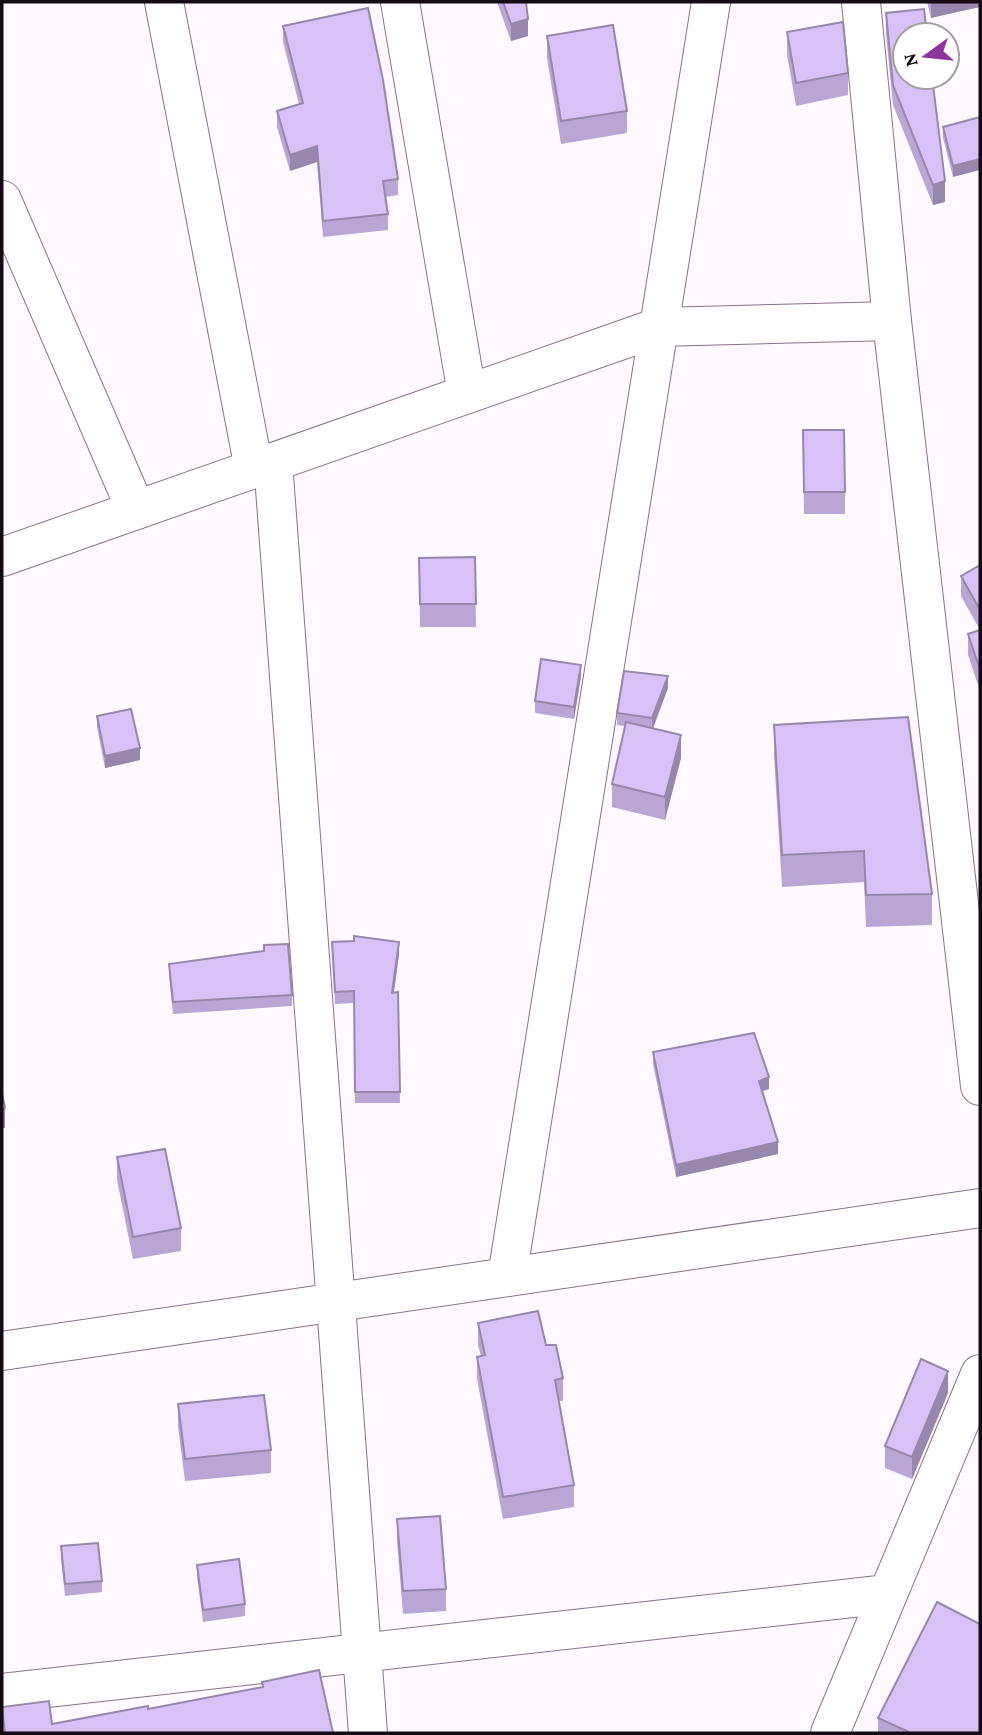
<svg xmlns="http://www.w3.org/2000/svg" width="982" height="1735" viewBox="0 0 982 1735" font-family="'Crimson Pro',serif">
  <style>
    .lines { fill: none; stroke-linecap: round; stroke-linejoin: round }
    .minor-casing { stroke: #8a7189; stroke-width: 40 }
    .tertiary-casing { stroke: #8a7189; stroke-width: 40 }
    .minor { stroke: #fff; stroke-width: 38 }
    .tertiary { stroke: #fff; stroke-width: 38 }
    .wall { fill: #baa6d4 }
    .shaded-wall { fill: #9787ac }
    .building { fill: #d8c1f6; stroke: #9787ac; stroke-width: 2 }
  </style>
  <rect width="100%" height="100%" fill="#fff9ff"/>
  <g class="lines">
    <g class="minor-casing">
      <g id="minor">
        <path d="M 164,2 L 254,469"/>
        <path d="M 400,2 L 467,394"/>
        <path d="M 861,2 L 892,321 L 980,1086"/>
        <path d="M 2,200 L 136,510"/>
        <path d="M 273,462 L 368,1733"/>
        <path d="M 2,557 L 659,327 L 892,321"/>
        <path d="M 507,1277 L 711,2"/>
        <path d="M 2,1351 L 980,1208"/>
        <path d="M 2,1693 L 888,1594"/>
      </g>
    </g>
    <g class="tertiary-casing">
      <path id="tertiary" d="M 830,1733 L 980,1374"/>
    </g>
    <use href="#minor" class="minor"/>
    <use href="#tertiary" class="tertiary"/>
  </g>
  <g class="wall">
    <path d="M 497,2 L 526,2 L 528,36 L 511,41 Z"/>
    <path d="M 927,2 L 980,2 L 931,18 Z"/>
    <path d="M 886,13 L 945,202 L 933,205 L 893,105 L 886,34 Z"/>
    <path d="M 283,26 L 398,179 L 398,195 L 385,197 L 388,214 L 388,230 L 323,237 L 317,162 L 290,171 L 277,127 L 277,111 L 299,104 L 283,42 Z"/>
    <path d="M 787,32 L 848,73 L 848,95 L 796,106 L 787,55 Z"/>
    <path d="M 547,36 L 627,111 L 627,133 L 561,144 L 547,58 Z"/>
    <path d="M 980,117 L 953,177 L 943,138 L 943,127 Z"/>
    <path d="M 803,453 L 845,492 L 845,514 L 804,514 Z"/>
    <path d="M 475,557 L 476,627 L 420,627 L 419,558 Z"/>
    <path d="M 980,565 L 980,630 L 961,596 L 961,576 Z"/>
    <path d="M 980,630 L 980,691 L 968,655 L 968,634 Z"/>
    <path d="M 581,676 L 574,719 L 535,713 L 535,701 Z"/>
    <path d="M 668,688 L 653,729 L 681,758 L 665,820 L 612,807 L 612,784 L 625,726 L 617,725 L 617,713 Z"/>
    <path d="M 97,716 L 140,760 L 105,768 L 97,727 Z"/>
    <path d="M 774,725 L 932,894 L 932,925 L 866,927 L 864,882 L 782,887 L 774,756 Z"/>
    <path d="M 332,942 L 399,954 L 394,993 L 398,992 L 400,1103 L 355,1103 L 354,1003 L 335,1004 Z"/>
    <path d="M 169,964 L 292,995 L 292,1006 L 173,1014 L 169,976 Z"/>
    <path d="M 653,1052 L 769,1089 L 762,1091 L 778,1154 L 676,1177 L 653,1064 Z"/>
    <path d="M 117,1157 L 181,1228 L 181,1251 L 133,1259 L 117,1180 Z"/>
    <path d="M 478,1323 L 546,1345 L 563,1378 L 563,1401 L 559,1401 L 574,1485 L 574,1507 L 503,1519 L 477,1379 L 477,1357 L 481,1356 L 478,1346 Z"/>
    <path d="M 948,1393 L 912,1479 L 885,1468 L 885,1446 Z"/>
    <path d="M 178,1404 L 271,1450 L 271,1473 L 185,1481 L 178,1427 Z"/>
    <path d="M 397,1519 L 446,1589 L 446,1611 L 403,1614 L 397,1541 Z"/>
    <path d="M 61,1546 L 102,1581 L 102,1592 L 65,1596 L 61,1558 Z"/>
    <path d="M 197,1565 L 245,1604 L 245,1616 L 203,1622 L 197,1576 Z"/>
    <path d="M 262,1682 L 333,1733 L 2,1733 L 2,1707 L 52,1724 L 148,1709 L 262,1687 Z"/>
    <path d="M 878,1718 L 980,1733 L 878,1733 Z"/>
  </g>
  <g class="shaded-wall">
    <path d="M 931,2 L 980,2 L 980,7 L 931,18 Z"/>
    <path d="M 528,19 L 528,36 L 511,41 L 511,24 Z"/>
    <path d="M 317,146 L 317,162 L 290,171 L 290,155 Z"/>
    <path d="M 980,159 L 980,170 L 953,177 L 953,166 Z"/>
    <path d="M 945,181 L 945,202 L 933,205 L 933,185 Z"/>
    <path d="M 581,665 L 581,676 L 574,719 L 574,707 Z"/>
    <path d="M 668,676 L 668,688 L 652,730 L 652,718 Z"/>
    <path d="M 681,735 L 681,758 L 665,820 L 665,797 Z"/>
    <path d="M 140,748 L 140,760 L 105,768 L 105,756 Z"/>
    <path d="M 399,942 L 399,954 L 392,1005 L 392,993 Z"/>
    <path d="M 769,1077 L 769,1089 L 759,1092 L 759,1081 Z"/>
    <path d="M 5,1107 L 5,1128 L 2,1128 L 2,1108 Z"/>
    <path d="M 778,1142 L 778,1154 L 676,1177 L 676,1165 Z"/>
    <path d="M 948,1371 L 948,1393 L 912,1479 L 912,1457 Z"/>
  </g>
  <g class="building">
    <path d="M 503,2 L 526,2 L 528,19 L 511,24 Z"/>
    <path d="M 368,8 L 383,80 L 398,179 L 383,181 L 388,214 L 323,221 L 317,146 L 290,155 L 277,111 L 303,103 L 283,26 Z"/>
    <path d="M 924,9 L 927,35 L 905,35 L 905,77 L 932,77 L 945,181 L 933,185 L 893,85 L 886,13 Z"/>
    <path d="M 843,22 L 848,73 L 796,83 L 787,32 Z"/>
    <path d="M 613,25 L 627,111 L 561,121 L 547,36 Z"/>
    <path d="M 980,117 L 980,159 L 953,166 L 943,127 Z"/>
    <path d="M 803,430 L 844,430 L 845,492 L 804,492 Z"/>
    <path d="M 475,557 L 476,604 L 420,604 L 419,558 Z"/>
    <path d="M 980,565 L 980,610 L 961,576 Z"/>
    <path d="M 980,630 L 980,670 L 968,634 Z"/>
    <path d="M 541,659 L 581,665 L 574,707 L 535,701 Z"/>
    <path d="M 624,671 L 668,676 L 652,718 L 617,713 Z"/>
    <path d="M 131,709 L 140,748 L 105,756 L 97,716 Z"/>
    <path d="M 908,717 L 932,894 L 866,895 L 864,851 L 782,855 L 774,725 Z"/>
    <path d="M 626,722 L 681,735 L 665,797 L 612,784 Z"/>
    <path d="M 354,936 L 399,942 L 392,993 L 398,992 L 400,1092 L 355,1092 L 354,991 L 335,992 L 332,942 L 354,941 Z"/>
    <path d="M 288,944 L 292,995 L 173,1002 L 169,964 L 264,951 L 264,945 Z"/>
    <path d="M 754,1033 L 769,1077 L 759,1081 L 778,1142 L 676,1165 L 653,1052 Z"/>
    <path d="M 2,1094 L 5,1107 L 2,1108 Z"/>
    <path d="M 165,1149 L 181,1228 L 133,1237 L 117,1157 Z"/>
    <path d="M 538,1311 L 546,1345 L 556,1345 L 563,1378 L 555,1380 L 574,1485 L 503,1497 L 477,1357 L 485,1355 L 478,1323 Z"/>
    <path d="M 921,1359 L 948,1371 L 912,1457 L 885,1446 Z"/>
    <path d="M 264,1395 L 271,1450 L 185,1459 L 178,1404 Z"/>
    <path d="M 440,1516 L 446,1589 L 403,1591 L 397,1519 Z"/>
    <path d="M 98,1543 L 102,1581 L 65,1584 L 61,1546 Z"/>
    <path d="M 239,1559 L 245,1604 L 203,1610 L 197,1565 Z"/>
    <path d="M 937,1602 L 980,1624 L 980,1733 L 911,1733 L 878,1718 Z"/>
    <path d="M 319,1670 L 333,1733 L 5,1733 L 2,1707 L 49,1701 L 52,1724 L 148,1706 L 148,1709 L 263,1687 L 262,1682 Z"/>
  </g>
  <rect width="982" height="1735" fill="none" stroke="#150b14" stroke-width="7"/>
  <g transform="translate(926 56) rotate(255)"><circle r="33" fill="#ffffff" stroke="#a19da1" stroke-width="2"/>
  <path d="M0-5L12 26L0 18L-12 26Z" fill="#8d339e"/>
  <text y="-10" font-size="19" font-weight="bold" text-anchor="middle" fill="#150b14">N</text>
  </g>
</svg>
